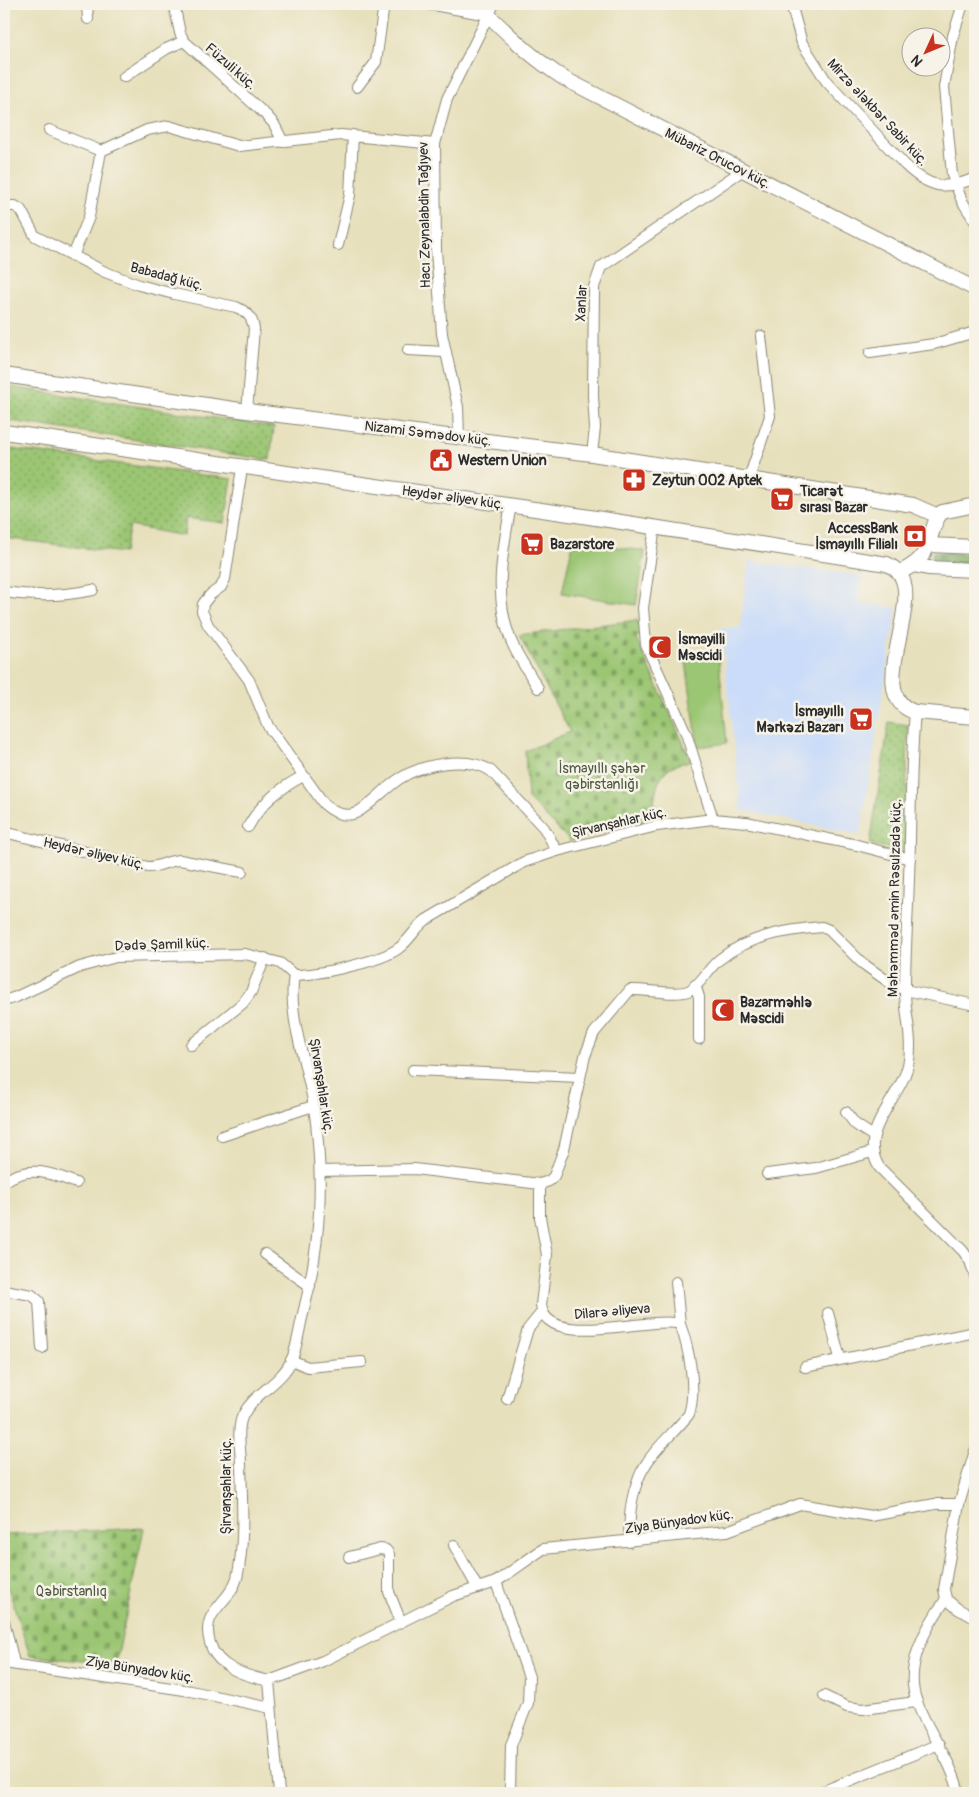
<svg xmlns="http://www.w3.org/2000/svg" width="979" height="1797" viewBox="0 0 979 1797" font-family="Pangolin,sans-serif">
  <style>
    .built { fill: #cadcf9 }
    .green { fill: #9bc673; stroke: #63784f }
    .forest { fill: url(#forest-firs); stroke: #546b48 }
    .cemetery { fill: url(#cemetery-stones); stroke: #63784f }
    .park { fill: url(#park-dots); stroke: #63784f }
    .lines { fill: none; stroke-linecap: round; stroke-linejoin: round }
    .street-casing { stroke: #898674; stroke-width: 12 }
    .secondary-casing { stroke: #898674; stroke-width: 16 }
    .street { stroke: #fff; stroke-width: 10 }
    .secondary { stroke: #fff; stroke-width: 14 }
    .labels { text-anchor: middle; stroke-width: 5; stroke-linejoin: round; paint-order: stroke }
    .street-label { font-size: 14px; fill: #2b2b2b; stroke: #f7f3e8 }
    .poi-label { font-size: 14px; font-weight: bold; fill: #2b2b2b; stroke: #f7f3e8; text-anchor: start }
    .park-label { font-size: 14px; fill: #4d5a41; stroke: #f7f3e8 }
  </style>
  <defs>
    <pattern id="forest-firs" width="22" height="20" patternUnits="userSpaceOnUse" patternTransform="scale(1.25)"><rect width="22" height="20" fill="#7cab65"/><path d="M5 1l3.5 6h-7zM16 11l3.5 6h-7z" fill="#668b53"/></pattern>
    <pattern id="cemetery-stones" width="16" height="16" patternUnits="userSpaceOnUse" patternTransform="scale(1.25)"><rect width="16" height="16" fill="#9bc673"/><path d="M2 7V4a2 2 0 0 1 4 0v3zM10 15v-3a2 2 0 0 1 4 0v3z" fill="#7fa15f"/></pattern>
    <pattern id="park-dots" width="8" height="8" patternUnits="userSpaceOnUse" patternTransform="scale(1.25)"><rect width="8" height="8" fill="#9bc673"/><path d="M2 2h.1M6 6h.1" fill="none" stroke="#7fa15f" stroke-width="1.8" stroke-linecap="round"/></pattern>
  </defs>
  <rect width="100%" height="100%" fill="#f7f3e8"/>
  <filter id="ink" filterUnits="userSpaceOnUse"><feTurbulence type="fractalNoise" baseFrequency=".02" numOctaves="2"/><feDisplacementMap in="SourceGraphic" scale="10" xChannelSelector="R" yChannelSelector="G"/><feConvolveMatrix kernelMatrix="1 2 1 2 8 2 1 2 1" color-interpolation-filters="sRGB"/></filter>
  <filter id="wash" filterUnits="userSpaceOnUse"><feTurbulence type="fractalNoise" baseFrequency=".0096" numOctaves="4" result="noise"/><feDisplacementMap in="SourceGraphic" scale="20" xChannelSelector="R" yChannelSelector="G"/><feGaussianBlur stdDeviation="1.12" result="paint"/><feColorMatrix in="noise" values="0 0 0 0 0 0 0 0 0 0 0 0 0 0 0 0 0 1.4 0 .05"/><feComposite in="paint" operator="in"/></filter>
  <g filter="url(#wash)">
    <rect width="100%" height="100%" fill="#e7e0bc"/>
    <path class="built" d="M 749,561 L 863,576 L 858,602 L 897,608 L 860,835 L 741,810 L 721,628 L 740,628 Z"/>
    <g class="green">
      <path d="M 573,541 L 645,551 L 636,605 L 562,593 Z"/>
      <path d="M 718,651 L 727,743 L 698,747 L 685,655 Z"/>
    </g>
    <path class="forest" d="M 933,552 L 975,554 L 975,564 L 930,562 Z"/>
    <g class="cemetery">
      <path d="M 637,620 L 642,633 L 636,638 L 691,760 C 685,763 675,764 669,768 C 654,780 654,802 653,819 L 570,841 L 528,799 L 525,751 L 570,732 L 519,635 Z"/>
      <path d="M 144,1528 L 116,1664 L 30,1656 L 4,1575 L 4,1535 Z"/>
    </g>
    <g class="park">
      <path d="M 4,386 L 274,427 L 270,460 L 4,420 Z"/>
      <path d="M 4,448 L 232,479 L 225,523 L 186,518 L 184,536 L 130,526 L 124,553 L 4,538 Z"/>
      <path d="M 889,722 L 908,725 L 905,852 L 870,844 Z"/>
    </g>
  </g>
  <g filter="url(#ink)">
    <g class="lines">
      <g class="street-casing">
        <g id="street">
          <path d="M 87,4 L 88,19"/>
          <path d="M 174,4 L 180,33 L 184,41 L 267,116 L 274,124 L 283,142"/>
          <path d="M 428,4 L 488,15"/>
          <path d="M 791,4 L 802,43 L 827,82 L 905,165 C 929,188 945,191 975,178"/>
          <path d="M 963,4 L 953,36 L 944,87 L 952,175 L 962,201 L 975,221"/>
          <path d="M 124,77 L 166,49 L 184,41"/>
          <path d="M 357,87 L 376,62 L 384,4"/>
          <path d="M 49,130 L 101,151"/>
          <path d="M 4,206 L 15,206 L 21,210 L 35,236 L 105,272 L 139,285 L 174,294 L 236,307 C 247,312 252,316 254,329 L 247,411"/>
          <path d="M 338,245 L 350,195 L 353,135"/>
          <path d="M 73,256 L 89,217 L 101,151 L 147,130 L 169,126 L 239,146 L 341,135 L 435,144"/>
          <path d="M 408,350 L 444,352"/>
          <path d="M 870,353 L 934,344 L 975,332"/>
          <path d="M 459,436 L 458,407 L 442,334 L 436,250 L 435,144 L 447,99 L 494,4"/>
          <path d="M 592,454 L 595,428 L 593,396 L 594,287 L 601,267 L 743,170"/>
          <path d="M 242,468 L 225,579 L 221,587 L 210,595 L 203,604 L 202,611 L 208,625 L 249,680 L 268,726 L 324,804 C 333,812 344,818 356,813 C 371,805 384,789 399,779 C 422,764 467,755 491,771 L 544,828 L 557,851"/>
          <path d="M 749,478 L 770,416 L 761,336"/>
          <path d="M 511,505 C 503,549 493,594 510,638 C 516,655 529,672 538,688"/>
          <path d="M 655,527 L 643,608 L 646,645 L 686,733 L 713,819"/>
          <path d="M 4,592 C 34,597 64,596 93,590"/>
          <path d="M 915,712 C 910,767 911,822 909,878 C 908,915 905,952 905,988 C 904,1012 913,1035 909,1060 C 904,1097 856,1129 879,1167 L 963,1251 L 970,1261 L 975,1276"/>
          <path d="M 248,827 C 261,803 279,789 303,776"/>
          <path d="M 4,832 L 148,867 C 160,867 169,860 180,860 L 242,872"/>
          <path d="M 695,985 L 699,997 L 699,1039"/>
          <path d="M 4,1001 L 16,997 L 80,967 L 116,957 L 245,954 L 280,963 L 294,975"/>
          <path d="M 191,1045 L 243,1003 L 251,992 L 265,958"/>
          <path d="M 413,1070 L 580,1077"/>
          <path d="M 846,1112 L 855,1124 L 873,1136"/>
          <path d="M 222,1136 L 313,1106"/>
          <path d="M 320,1171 L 414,1169 L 540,1184 L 540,1217 L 547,1255 L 541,1305 C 546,1351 650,1315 680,1324 C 689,1348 697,1389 689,1414 C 676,1431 657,1446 646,1464 C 631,1487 629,1515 629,1542"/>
          <path d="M 767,1174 L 816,1168 L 872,1152"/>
          <path d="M 4,1182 C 28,1164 52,1173 76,1183"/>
          <path d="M 540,1184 L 549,1181 L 554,1176 L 564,1149 L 585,1056 L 594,1033 L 630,990 C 645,989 675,996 688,991 C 701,985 709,967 720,959 C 749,936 786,930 822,927 L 829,930 L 862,963 L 893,985 L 905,990 L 975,1005"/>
          <path d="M 265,1254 L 310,1286"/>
          <path d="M 676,1282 L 680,1324"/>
          <path d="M 4,1290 L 32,1295 L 39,1301 L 42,1348"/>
          <path d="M 828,1313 L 840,1358"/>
          <path d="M 291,1360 L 308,1367 L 362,1362"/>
          <path d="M 805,1367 L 975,1332"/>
          <path d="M 507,1399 L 528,1329 L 542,1312"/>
          <path d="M 454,1545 L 477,1587"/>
          <path d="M 349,1557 L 380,1549 L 386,1550 L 389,1554 L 389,1592 L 401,1622"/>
          <path d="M 496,1582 L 529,1677 L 528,1703 L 511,1745 L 510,1793"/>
          <path d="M 946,1599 L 958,1609 L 975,1618"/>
          <path d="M 4,1621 L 14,1663"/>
          <path d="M 4,1663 L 191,1691 L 271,1708"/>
          <path d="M 269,1681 L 323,1661 L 453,1596 L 496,1582 L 543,1549 L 727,1531 L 800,1504 L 871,1516 L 935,1504 L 959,1504"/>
          <path d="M 824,1696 L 847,1707 L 863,1709 L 916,1702"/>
          <path d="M 279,1793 L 269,1681 C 246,1676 217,1668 210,1643 C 200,1610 229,1605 237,1578 C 245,1546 242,1499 241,1465 C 241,1450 236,1429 243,1415 C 254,1393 282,1383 292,1359 C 297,1346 299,1331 302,1318 C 321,1245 325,1176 313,1101 C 306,1062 287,1014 294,975 C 317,975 381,962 399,948 C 410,940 415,928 426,920 L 524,862 L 557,851 L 657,826 L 713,819 L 746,822 L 857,845 L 910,859"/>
          <path d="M 819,1793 L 939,1744"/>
          <path d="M 959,1793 C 951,1758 928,1734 917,1702 C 903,1666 926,1627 946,1599 L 944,1589 L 959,1504 L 975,1451"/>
        </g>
      </g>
      <g class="secondary-casing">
        <g id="secondary">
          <path d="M 477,4 C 507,33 529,56 565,79 L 975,289"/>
          <path d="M 4,375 L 247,411 L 592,454 L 913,505 L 938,516"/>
          <path d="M 4,432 L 583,516 L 887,564 C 891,566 896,569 899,573 C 924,604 863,697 915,712 L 975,717"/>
          <path d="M 929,545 L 975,547"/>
          <path d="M 913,565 L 928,568 L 975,570"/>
          <path d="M 899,573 C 908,568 917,564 922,556 C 933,543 930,524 942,512 L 975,505"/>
        </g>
      </g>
      <use href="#street" class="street"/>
      <use href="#secondary" class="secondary"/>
    </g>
  </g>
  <defs>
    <g id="civic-square" transform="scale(1.25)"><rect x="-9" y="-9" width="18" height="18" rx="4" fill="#c8321e" stroke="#f7f3e8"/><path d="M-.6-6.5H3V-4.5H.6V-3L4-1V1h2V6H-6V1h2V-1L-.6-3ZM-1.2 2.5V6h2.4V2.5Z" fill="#fff"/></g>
    <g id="pharmacy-square" transform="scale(1.25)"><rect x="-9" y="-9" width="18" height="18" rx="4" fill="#c8321e" stroke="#f7f3e8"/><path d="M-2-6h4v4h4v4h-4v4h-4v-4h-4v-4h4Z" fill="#fff"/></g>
    <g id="supermarket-square" transform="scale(1.25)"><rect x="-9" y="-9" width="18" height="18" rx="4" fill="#c8321e" stroke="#f7f3e8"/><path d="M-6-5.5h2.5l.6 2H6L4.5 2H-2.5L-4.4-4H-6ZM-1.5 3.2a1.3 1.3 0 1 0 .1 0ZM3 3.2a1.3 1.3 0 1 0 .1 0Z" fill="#fff"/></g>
    <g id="bank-square" transform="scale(1.25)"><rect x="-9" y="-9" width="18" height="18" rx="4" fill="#c8321e" stroke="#f7f3e8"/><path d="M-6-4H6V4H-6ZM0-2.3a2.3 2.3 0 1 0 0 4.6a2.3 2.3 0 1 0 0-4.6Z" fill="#fff"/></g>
    <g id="mosque-square" transform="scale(1.25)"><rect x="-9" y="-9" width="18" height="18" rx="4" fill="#c8321e" stroke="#f7f3e8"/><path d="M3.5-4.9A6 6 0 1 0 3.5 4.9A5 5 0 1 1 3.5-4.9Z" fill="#fff"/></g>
  </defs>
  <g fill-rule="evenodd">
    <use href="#civic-square" x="441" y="460"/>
    <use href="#pharmacy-square" x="634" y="480"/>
    <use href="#supermarket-square" x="782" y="499"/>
    <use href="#bank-square" x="915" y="536"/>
    <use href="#supermarket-square" x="532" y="544"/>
    <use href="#mosque-square" x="660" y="647"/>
    <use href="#supermarket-square" x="861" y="719"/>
    <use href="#mosque-square" x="723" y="1010"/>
  </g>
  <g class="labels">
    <g class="street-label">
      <text transform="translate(231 66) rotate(41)" y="5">Füzuli küç.</text>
      <text transform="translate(878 112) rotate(47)" y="5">Mirzə Ələkbər Sabir küç.</text>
      <text transform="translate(718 158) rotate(27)" y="5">Mübariz Orucov küç.</text>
      <text transform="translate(424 215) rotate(-91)" y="5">Hacı Zeynalabdin Tağıyev</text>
      <text transform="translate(167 276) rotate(15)" y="5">Babadağ küç.</text>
      <text transform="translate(581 303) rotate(-87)" y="5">Xanlar</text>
      <text transform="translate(428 433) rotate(7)" y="5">Nizami Səmədov küç.</text>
      <text transform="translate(453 497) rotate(8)" y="5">Heydər Əliyev küç.</text>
      <text transform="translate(619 822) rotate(-13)" y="5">Şirvanşahlar küç.</text>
      <text transform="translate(94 853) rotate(13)" y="5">Heydər Əliyev küç.</text>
      <text transform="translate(894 898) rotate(-89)" y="5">Məhəmməd Əmin Rəsulzadə küç.</text>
      <text transform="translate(162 944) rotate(-2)" y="5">Dədə Şamil küç.</text>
      <text transform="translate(322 1086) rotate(81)" y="5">Şirvanşahlar küç.</text>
      <text transform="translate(612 1311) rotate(-5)" y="5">Dilarə Əliyeva</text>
      <text transform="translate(226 1486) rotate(-90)" y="5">Şirvanşahlar küç.</text>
      <text transform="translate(679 1521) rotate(-8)" y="5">Ziya Bünyadov küç.</text>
      <text transform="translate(140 1669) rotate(9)" y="5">Ziya Bünyadov küç.</text>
    </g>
    <g class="poi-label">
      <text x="458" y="465">Western Union</text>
      <text x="652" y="485">Zeytun 002 Aptek</text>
      <text x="800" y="496">Ticarət<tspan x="800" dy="16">sırası Bazar</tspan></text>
      <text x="898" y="533" text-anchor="end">AccessBank<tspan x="898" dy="16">İsmayıllı Filialı</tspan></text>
      <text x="550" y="549">Bazarstore</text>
      <text x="678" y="644">İsmayilli<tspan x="678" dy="16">Məscidi</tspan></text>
      <text x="844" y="716" text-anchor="end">İsmayıllı<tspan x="844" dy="16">Mərkəzi Bazarı</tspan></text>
      <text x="740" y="1007">Bazarməhlə<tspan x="740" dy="16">Məscidi</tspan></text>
    </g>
    <g class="park-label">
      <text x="602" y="773">İsmayıllı şəhər<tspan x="602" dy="16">qəbirstanlığı</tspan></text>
      <text x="71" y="1596">Qəbirstanlıq</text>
    </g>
  </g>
  <rect width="979" height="1797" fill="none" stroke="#f7f3e8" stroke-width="20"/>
  <g transform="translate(926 52) rotate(226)"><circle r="24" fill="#f7f3e8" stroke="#a5a39c"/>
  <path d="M0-4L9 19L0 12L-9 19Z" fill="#c8321e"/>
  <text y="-8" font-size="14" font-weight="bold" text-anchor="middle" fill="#2b2b2b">N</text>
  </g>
</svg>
